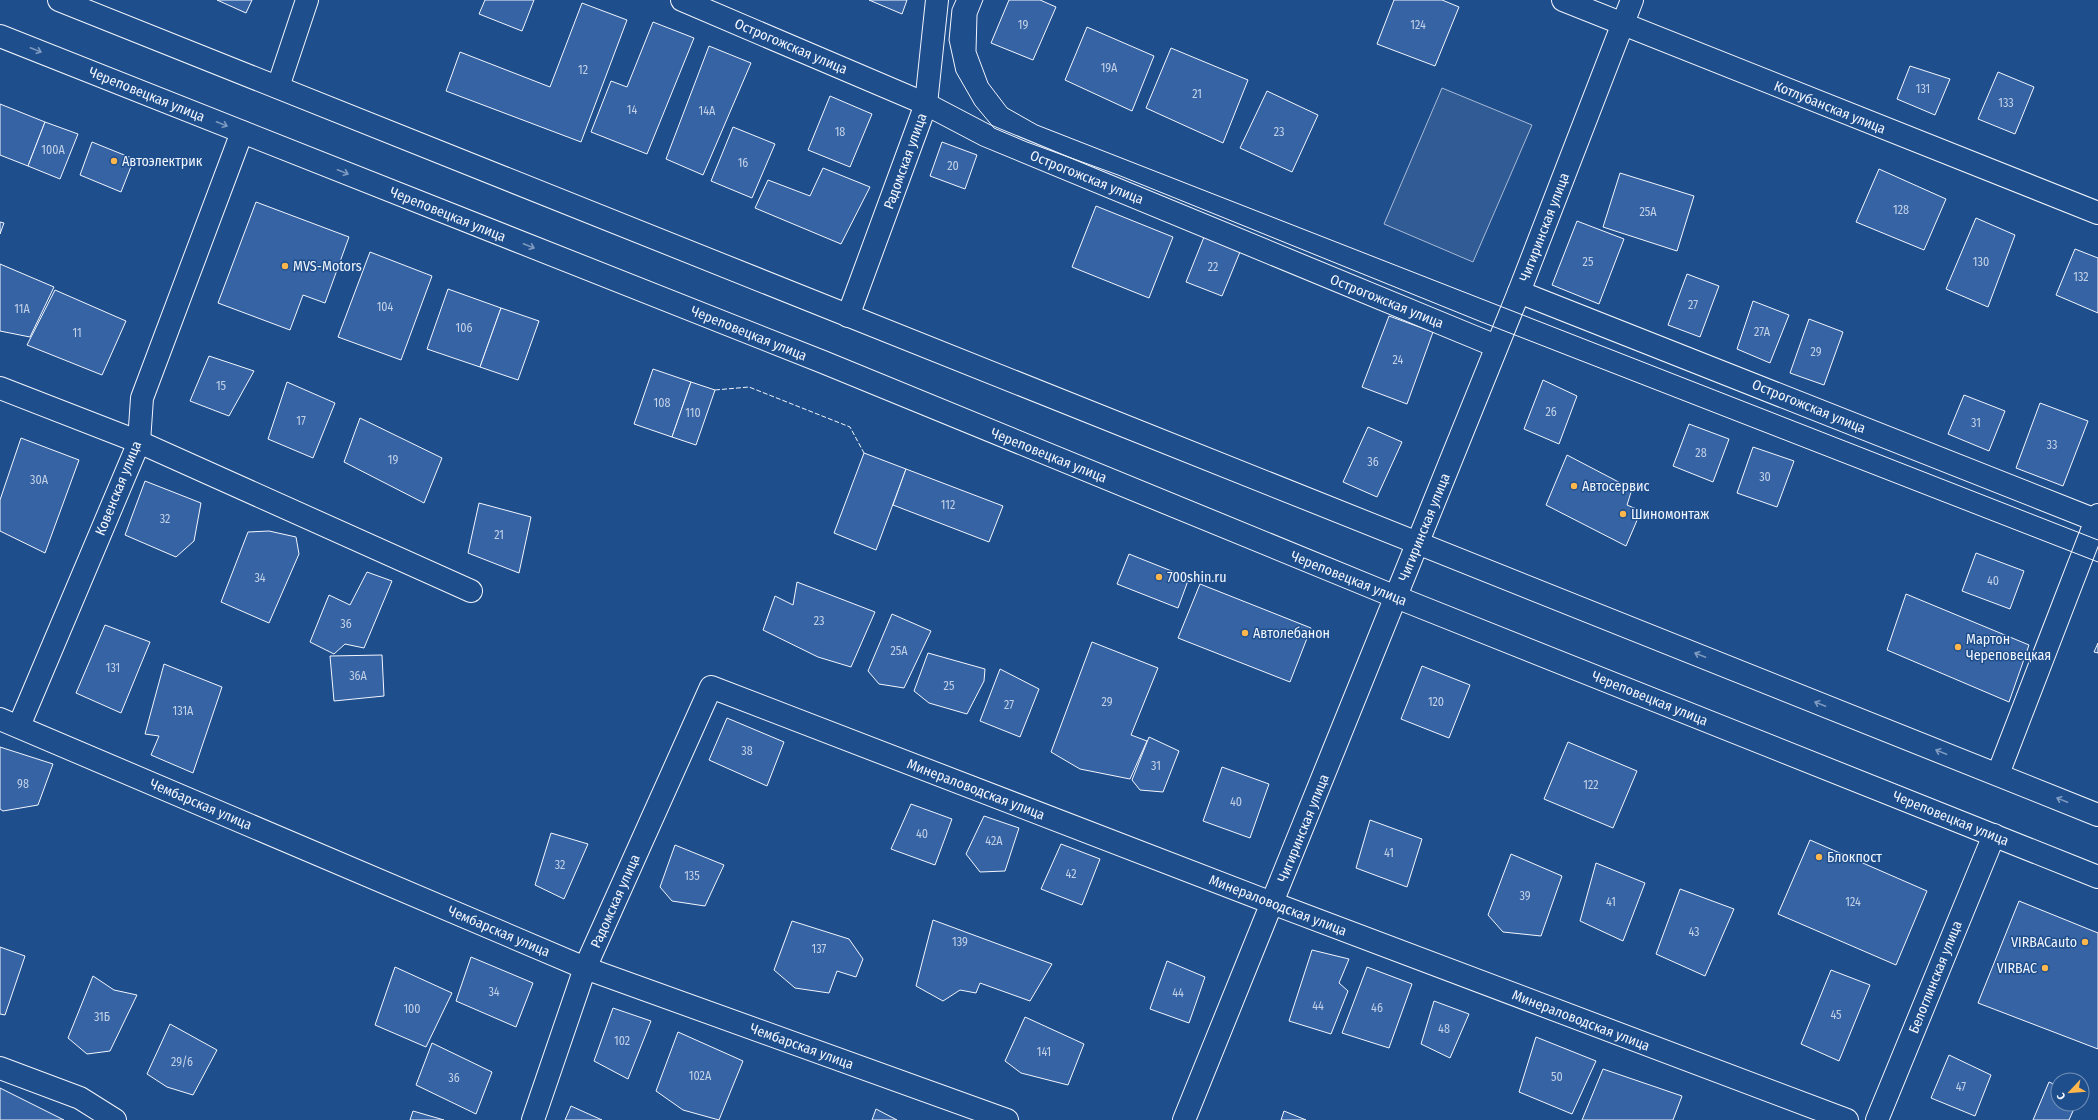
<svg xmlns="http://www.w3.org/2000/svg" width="2098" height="1120" viewBox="0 0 2098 1120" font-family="'Fira Sans Condensed',sans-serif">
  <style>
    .green { fill: #305b95; stroke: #a8bbd7 }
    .building { fill: #3563a3; stroke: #f2f6ff }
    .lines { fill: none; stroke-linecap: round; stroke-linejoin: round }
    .minor-casing { stroke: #f2f6ff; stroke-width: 24 }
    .highway-casing { stroke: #f2f6ff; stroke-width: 24 }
    .minor { stroke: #1f4e8c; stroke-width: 22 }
    .highway { stroke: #1f4e8c; stroke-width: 22 }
    .tram { stroke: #f2f6ff; stroke-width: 1 }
    .fence { stroke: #f2f6ff; stroke-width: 1; stroke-dasharray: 5 2; stroke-linecap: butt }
    .oneway { stroke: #7e9ac0 }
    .poi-dot { fill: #ffb74d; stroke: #1f4e8c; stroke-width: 1.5 }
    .labels { text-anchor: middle; stroke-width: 3; stroke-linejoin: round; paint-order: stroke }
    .number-label { font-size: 12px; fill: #c3d1e8 }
    .street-label { font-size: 14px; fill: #f2f6ff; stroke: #1f4e8c }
    .poi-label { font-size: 14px; fill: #f2f6ff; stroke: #1f4e8c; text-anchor: start }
  </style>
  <rect width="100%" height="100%" fill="#1f4e8c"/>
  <path class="green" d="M 1442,88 L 1532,125 L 1473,262 L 1384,224 Z"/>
  <g class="building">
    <path d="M 217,0 L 252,0 L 246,13 Z"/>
    <path d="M 485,0 L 534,0 L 522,31 L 479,14 Z"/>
    <path d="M 869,0 L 907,0 L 902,14 Z"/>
    <path d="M 1009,0 L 1040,0 L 1056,7 L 1033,60 L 991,43 Z"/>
    <path d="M 1394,0 L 1442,0 L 1459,7 L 1435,66 L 1377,44 Z"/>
    <path d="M 582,3 L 627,20 L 581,142 L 446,91 L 460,52 L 550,87 Z"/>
    <path d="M 653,22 L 694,38 L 647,154 L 591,132 L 611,81 L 627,87 Z"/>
    <path d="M 1087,27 L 1154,56 L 1132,111 L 1065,80 Z"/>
    <path d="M 709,46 L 751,63 L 703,175 L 666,159 Z"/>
    <path d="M 1171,48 L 1248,80 L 1223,143 L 1146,108 Z"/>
    <path d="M 1910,66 L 1950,79 L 1935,115 L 1897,99 Z"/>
    <path d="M 1998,72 L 2034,87 L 2015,134 L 1978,119 Z"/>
    <path d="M 1267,91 L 1318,115 L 1292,172 L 1240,148 Z"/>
    <path d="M 830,96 L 872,114 L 850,167 L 808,150 Z"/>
    <path d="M 0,104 L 45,122 L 28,166 L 0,155 Z"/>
    <path d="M 45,122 L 78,134 L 60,179 L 28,166 Z"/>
    <path d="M 733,127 L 775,144 L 752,198 L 711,181 Z"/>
    <path d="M 92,142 L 134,159 L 121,192 L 80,175 Z"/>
    <path d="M 942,142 L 977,155 L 965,189 L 930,176 Z"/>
    <path d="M 823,168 L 870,187 L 841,244 L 755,208 L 768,180 L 810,196 Z"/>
    <path d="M 1879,169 L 1946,199 L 1924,250 L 1856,222 Z"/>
    <path d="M 1620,173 L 1694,196 L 1677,251 L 1603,227 Z"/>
    <path d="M 256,202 L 349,237 L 325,303 L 303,295 L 290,330 L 218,303 Z"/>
    <path d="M 1096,206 L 1173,237 L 1149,298 L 1072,267 Z"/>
    <path d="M 1976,218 L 2015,235 L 1988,307 L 1946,289 Z"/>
    <path d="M 1577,221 L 1624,239 L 1599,304 L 1552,285 Z"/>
    <path d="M 0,222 L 4,223 L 0,234 Z"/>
    <path d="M 1204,237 L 1240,252 L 1222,296 L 1186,282 Z"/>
    <path d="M 2075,249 L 2098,258 L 2098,313 L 2056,295 Z"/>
    <path d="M 370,252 L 432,276 L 401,360 L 338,337 Z"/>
    <path d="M 0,264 L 54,287 L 30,337 L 0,331 Z"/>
    <path d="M 1687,274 L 1719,286 L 1700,337 L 1668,325 Z"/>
    <path d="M 448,289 L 501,308 L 480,367 L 427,349 Z"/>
    <path d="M 55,290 L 126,321 L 102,375 L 27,345 Z"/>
    <path d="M 1753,301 L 1789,315 L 1770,363 L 1737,349 Z"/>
    <path d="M 501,308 L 539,321 L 518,380 L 480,367 Z"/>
    <path d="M 1389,316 L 1433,332 L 1407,404 L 1362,387 Z"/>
    <path d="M 1809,319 L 1843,332 L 1824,385 L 1790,373 Z"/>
    <path d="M 209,356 L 254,371 L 229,416 L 190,401 Z"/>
    <path d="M 653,369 L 691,382 L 672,437 L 634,424 Z"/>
    <path d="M 1543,380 L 1577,396 L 1559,444 L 1524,429 Z"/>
    <path d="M 287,382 L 335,403 L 313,458 L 268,439 Z"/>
    <path d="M 691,382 L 715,390 L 696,445 L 672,437 Z"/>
    <path d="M 1964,395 L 2005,411 L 1989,451 L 1948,434 Z"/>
    <path d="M 2040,403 L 2088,421 L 2063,486 L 2016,468 Z"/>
    <path d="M 360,418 L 442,458 L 424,503 L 344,462 Z"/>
    <path d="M 1689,424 L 1729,439 L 1713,482 L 1673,466 Z"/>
    <path d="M 1368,427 L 1402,442 L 1377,497 L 1343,482 Z"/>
    <path d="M 21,438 L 79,460 L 45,553 L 0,531 L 0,500 Z"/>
    <path d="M 1753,447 L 1794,461 L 1777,507 L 1737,493 Z"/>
    <path d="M 864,453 L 906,469 L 876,550 L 834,533 Z"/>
    <path d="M 1567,455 L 1632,489 L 1627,505 L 1641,511 L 1626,546 L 1546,505 Z"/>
    <path d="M 906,469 L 1003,506 L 989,542 L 893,505 Z"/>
    <path d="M 145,481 L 201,503 L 194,541 L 176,557 L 125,535 Z"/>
    <path d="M 479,503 L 531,517 L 519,573 L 468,553 Z"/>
    <path d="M 269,531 L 296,537 L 299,554 L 269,623 L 221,602 L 248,532 Z"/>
    <path d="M 1976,553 L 2024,571 L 2010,609 L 1962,591 Z"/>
    <path d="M 1129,554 L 1189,578 L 1178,608 L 1117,584 Z"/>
    <path d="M 367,572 L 392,581 L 364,648 L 345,644 L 334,654 L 310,642 L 329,595 L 350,605 Z"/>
    <path d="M 797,582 L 875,612 L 851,667 L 818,657 L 763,630 L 775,596 L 793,605 Z"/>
    <path d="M 1200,584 L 1311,628 L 1290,682 L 1178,638 Z"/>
    <path d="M 1906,594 L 2029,645 L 2009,702 L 1887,650 Z"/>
    <path d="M 892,614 L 931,631 L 904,688 L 879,684 L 868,671 Z"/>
    <path d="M 105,625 L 150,642 L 121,713 L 76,693 Z"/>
    <path d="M 1092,642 L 1158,668 L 1131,735 L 1147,741 L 1130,779 L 1080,769 L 1051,752 Z"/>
    <path d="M 2098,643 L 2098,653 L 2094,652 Z"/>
    <path d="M 928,653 L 985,669 L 984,681 L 967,714 L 929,703 L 914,691 Z"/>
    <path d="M 382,655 L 384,696 L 334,701 L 330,656 Z"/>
    <path d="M 164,664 L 222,687 L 193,773 L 151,755 L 159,736 L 145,734 Z"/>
    <path d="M 1422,666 L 1470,685 L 1449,738 L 1401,719 Z"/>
    <path d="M 1000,669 L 1039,689 L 1020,737 L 980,721 Z"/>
    <path d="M 727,718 L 784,742 L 767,786 L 709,760 Z"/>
    <path d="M 1149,737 L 1179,751 L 1163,792 L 1140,790 L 1132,780 Z"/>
    <path d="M 1568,742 L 1637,771 L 1613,828 L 1544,799 Z"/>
    <path d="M 0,747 L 53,764 L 38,805 L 3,811 L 0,809 Z"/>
    <path d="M 1222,767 L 1269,784 L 1250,838 L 1203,821 Z"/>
    <path d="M 911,804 L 952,819 L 935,865 L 891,849 Z"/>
    <path d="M 984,816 L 1019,828 L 1005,871 L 980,872 L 966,854 Z"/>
    <path d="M 1370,820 L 1422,839 L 1407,887 L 1356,868 Z"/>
    <path d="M 551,833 L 588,844 L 564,899 L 535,885 Z"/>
    <path d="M 1810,840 L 1927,891 L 1896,965 L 1778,914 Z"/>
    <path d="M 1061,844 L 1100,859 L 1082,905 L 1041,889 Z"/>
    <path d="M 675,845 L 724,865 L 705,906 L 672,901 L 660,887 Z"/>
    <path d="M 1511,854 L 1562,876 L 1541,936 L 1503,932 L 1488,915 Z"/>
    <path d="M 1596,863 L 1645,883 L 1623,941 L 1580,921 Z"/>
    <path d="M 1680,889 L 1734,909 L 1705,976 L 1656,954 Z"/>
    <path d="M 2019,901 L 2098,933 L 2098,1049 L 1978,1003 Z"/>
    <path d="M 933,920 L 1052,964 L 1030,1001 L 980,983 L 976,993 L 960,990 L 943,1001 L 916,986 Z"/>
    <path d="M 792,921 L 849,939 L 863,959 L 856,977 L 837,971 L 829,993 L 795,988 L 774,970 Z"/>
    <path d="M 0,947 L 25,956 L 5,1015 L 0,1014 Z"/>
    <path d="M 1312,950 L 1349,959 L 1339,983 L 1348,991 L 1331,1034 L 1289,1021 Z"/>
    <path d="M 471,957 L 533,983 L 516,1027 L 456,1001 Z"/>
    <path d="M 1167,961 L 1205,977 L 1189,1023 L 1150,1009 Z"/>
    <path d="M 395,967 L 452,993 L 426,1047 L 375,1025 Z"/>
    <path d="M 1367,967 L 1412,984 L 1389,1048 L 1342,1033 Z"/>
    <path d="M 1831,970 L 1870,985 L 1839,1061 L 1801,1044 Z"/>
    <path d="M 93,976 L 114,990 L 137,995 L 110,1051 L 87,1054 L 68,1038 Z"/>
    <path d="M 1434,1001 L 1469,1014 L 1450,1058 L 1421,1044 Z"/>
    <path d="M 613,1008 L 651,1021 L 628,1079 L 594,1061 Z"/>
    <path d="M 1025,1017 L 1084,1044 L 1068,1085 L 1021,1073 L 1005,1061 Z"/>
    <path d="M 170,1024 L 217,1050 L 193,1095 L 167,1087 L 147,1074 Z"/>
    <path d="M 678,1032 L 743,1061 L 719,1120 L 683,1110 L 656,1091 Z"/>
    <path d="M 1536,1037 L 1596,1061 L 1572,1114 L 1519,1092 Z"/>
    <path d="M 432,1043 L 492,1072 L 476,1114 L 416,1085 Z"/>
    <path d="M 1949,1055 L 1991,1075 L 1975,1116 L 1931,1098 Z"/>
    <path d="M 1603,1069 L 1682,1096 L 1673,1120 L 1582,1120 Z"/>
    <path d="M 2049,1082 L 2058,1086 L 2058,1104 L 2076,1104 L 2069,1120 L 2033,1120 Z"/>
    <path d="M 0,1088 L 64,1120 L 0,1120 Z"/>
    <path d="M 571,1106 L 602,1120 L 565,1120 Z"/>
    <path d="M 876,1109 L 897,1120 L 872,1120 Z"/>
    <path d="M 413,1111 L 444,1120 L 410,1120 Z"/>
    <path d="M 1284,1111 L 1306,1120 L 1281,1120 Z"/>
  </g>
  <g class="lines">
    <g class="minor-casing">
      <g id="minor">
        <path d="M 682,0 L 926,104 L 985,135 L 1496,346"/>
        <path d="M 1563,0 L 2098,213"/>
        <path d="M 278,87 L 307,0"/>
        <path d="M 1519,292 L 2098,521"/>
        <path d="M 848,316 L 926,104 L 937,0"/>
        <path d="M 0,388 L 139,442 L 471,591"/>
        <path d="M 0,719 L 585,968 L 1007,1120"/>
        <path d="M 19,726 L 139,442 L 142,398 L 242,132"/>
        <path d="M 1998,774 L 2098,515"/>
        <path d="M 0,1068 L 80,1098 L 115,1120"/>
        <path d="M 533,1120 L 585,968 L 711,687 L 1272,903 L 1847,1120"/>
        <path d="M 1184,1120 L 1519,292 L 1632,0"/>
        <path d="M 1877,1120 L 1994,835"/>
      </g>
    </g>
    <g class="highway-casing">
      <g id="highway">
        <path d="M 59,0 L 2098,815"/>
        <path d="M 0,36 L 823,362 L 1396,597 L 2098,877"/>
      </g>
    </g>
    <use href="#minor" class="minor"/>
    <use href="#highway" class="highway"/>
    <g class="tram">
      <path d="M 956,0 L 952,9 L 949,40 L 956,72 L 975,105 L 994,128 L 1027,142 L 1118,175 L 1479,321 L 2098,562"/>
      <path d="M 983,0 L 977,15 L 976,51 L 988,83 L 1007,108 L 1037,125 L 2098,540"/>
    </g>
    <path class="fence" d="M 715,390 L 749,387 L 850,427 L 864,453"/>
  </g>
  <defs><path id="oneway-shaft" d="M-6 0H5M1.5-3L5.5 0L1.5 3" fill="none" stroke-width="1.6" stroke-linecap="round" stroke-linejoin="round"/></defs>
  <g class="oneway">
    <use href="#oneway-shaft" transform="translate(36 50) rotate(22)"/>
    <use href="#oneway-shaft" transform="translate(222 124) rotate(22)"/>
    <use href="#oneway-shaft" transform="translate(343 172) rotate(22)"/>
    <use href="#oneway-shaft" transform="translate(529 246) rotate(22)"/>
    <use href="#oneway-shaft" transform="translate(1700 655) rotate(-158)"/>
    <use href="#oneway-shaft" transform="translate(1820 704) rotate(-158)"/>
    <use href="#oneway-shaft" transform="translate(1941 752) rotate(-158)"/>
    <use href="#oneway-shaft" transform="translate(2062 800) rotate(-158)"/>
  </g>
  <g class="poi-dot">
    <circle cx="114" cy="161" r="4"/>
    <circle cx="285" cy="266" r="4"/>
    <circle cx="1574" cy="486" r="4"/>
    <circle cx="1623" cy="514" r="4"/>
    <circle cx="1159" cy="577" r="4"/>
    <circle cx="1245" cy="633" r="4"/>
    <circle cx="1958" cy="647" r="4"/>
    <circle cx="1819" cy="857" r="4"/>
    <circle cx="2085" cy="942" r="4"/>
    <circle cx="2045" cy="968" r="4"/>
  </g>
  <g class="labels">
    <g class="number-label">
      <text x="1023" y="29">19</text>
      <text x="1418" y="29">124</text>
      <text x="1109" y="72">19А</text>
      <text x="583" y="74">12</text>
      <text x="1923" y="93">131</text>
      <text x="1197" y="98">21</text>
      <text x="2006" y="107">133</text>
      <text x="632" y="114">14</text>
      <text x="707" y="115">14А</text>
      <text x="840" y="136">18</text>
      <text x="1279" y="136">23</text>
      <text x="53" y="154">100А</text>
      <text x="743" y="167">16</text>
      <text x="953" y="170">20</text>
      <text x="1901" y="214">128</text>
      <text x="1648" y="216">25А</text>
      <text x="1588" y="266">25</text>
      <text x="1981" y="266">130</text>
      <text x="1213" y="271">22</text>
      <text x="2081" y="281">132</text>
      <text x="1693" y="309">27</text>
      <text x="385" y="311">104</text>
      <text x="22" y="313">11А</text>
      <text x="464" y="332">106</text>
      <text x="1762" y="336">27А</text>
      <text x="77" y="337">11</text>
      <text x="1816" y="356">29</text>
      <text x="1398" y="364">24</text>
      <text x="221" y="390">15</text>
      <text x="662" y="407">108</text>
      <text x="1551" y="416">26</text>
      <text x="693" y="417">110</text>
      <text x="301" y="425">17</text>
      <text x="1976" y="427">31</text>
      <text x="2052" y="449">33</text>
      <text x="1701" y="457">28</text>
      <text x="393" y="464">19</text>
      <text x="1373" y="466">36</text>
      <text x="1765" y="481">30</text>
      <text x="39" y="484">30А</text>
      <text x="948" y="509">112</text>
      <text x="165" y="523">32</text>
      <text x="499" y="539">21</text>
      <text x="260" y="582">34</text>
      <text x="1993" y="585">40</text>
      <text x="819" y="625">23</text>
      <text x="346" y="628">36</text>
      <text x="899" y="655">25А</text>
      <text x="113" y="672">131</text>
      <text x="358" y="680">36А</text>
      <text x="949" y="690">25</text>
      <text x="1107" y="706">29</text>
      <text x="1436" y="706">120</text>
      <text x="1009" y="709">27</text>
      <text x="183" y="715">131А</text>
      <text x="747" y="755">38</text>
      <text x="1156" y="770">31</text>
      <text x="23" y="788">98</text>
      <text x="1591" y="789">122</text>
      <text x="1236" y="806">40</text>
      <text x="922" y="838">40</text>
      <text x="994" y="845">42А</text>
      <text x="1389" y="857">41</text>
      <text x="560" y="869">32</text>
      <text x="1071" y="878">42</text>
      <text x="692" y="880">135</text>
      <text x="1525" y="900">39</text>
      <text x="1611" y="906">41</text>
      <text x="1853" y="906">124</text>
      <text x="1694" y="936">43</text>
      <text x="960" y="946">139</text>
      <text x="819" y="953">137</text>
      <text x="494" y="996">34</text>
      <text x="1178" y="997">44</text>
      <text x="1318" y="1010">44</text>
      <text x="1377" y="1012">46</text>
      <text x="412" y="1013">100</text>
      <text x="1836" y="1019">45</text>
      <text x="102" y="1021">31Б</text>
      <text x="1444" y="1033">48</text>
      <text x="622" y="1045">102</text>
      <text x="1044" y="1056">141</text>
      <text x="182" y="1066">29/6</text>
      <text x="700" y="1080">102А</text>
      <text x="1557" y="1081">50</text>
      <text x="454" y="1082">36</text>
      <text x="1961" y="1091">47</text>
    </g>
    <g class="street-label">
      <text transform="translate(791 46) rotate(23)" y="5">Острогожская улица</text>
      <text transform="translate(147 94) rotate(22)" y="5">Череповецкая улица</text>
      <text transform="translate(1830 107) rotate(22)" y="5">Котлубанская улица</text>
      <text transform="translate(905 161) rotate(-70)" y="5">Радомская улица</text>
      <text transform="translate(1087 177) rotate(22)" y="5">Острогожская улица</text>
      <text transform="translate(448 214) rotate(22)" y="5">Череповецкая улица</text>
      <text transform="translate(1544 227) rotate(-69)" y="5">Чигиринская улица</text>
      <text transform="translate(1387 301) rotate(22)" y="5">Острогожская улица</text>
      <text transform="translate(749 333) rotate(22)" y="5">Череповецкая улица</text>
      <text transform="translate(1809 406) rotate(22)" y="5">Острогожская улица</text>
      <text transform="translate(1049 455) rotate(22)" y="5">Череповецкая улица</text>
      <text transform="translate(118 488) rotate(-68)" y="5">Ковенская улица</text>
      <text transform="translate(1424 527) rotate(-68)" y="5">Чигиринская улица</text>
      <text transform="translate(1349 578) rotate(22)" y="5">Череповецкая улица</text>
      <text transform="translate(1650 698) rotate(22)" y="5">Череповецкая улица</text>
      <text transform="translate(976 789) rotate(21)" y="5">Минераловодская улица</text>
      <text transform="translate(201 804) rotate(23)" y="5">Чембарская улица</text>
      <text transform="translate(1951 818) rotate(22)" y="5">Череповецкая улица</text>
      <text transform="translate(1303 828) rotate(-68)" y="5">Чигиринская улица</text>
      <text transform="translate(615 901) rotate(-66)" y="5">Радомская улица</text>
      <text transform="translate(1278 905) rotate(21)" y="5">Минераловодская улица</text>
      <text transform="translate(499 931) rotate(23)" y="5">Чембарская улица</text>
      <text transform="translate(1935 977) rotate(-68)" y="5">Белоглинская улица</text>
      <text transform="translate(1581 1020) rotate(21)" y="5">Минераловодская улица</text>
      <text transform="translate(802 1046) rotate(20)" y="5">Чембарская улица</text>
    </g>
    <g class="poi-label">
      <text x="122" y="166">Автоэлектрик</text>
      <text x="293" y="271">MVS-Motors</text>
      <text x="1582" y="491">Автосервис</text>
      <text x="1631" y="519">Шиномонтаж</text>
      <text x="1167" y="582">700shin.ru</text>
      <text x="1253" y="638">Автолебанон</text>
      <text x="1966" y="644">Мартон<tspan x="1966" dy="16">Череповецкая</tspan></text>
      <text x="1827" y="862">Блокпост</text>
      <text x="2077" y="947" text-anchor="end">VIRBACauto</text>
      <text x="2037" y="973" text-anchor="end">VIRBAC</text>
    </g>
  </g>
  <g transform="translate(2070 1092) rotate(244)"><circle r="19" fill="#1f4e8c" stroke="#7391ba"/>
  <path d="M0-3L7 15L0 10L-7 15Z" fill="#ffb74d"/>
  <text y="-6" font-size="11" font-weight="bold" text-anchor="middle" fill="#f2f6ff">С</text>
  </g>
</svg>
